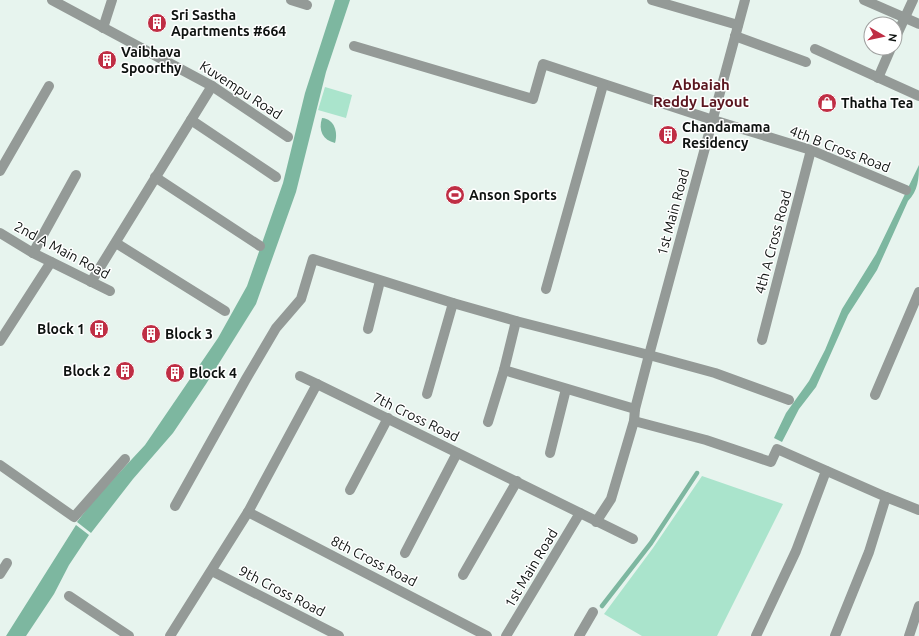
<svg xmlns="http://www.w3.org/2000/svg" width="919" height="636" viewBox="0 0 919 636" font-family="Ubuntu,sans-serif">
  <style>
    .green { fill: #aae4cc }
    .water { fill: #7db7a0 }
    .lines { fill: none; stroke-linecap: round; stroke-linejoin: round }
    .stream { stroke: #7db7a0; stroke-width: 4.5 }
    .minor { stroke: #949a97; stroke-width: 10 }
    .labels { text-anchor: middle; stroke-width: 3; stroke-linejoin: round; paint-order: stroke }
    .poi-label { font-size: 14px; font-weight: bold; fill: #0e1210; stroke: #fff; text-anchor: start }
    .street-label { font-size: 14px; fill: #0e1210; stroke: #fff }
    .neighbourhood-label { font-size: 15px; font-weight: bold; fill: #5a151e; stroke: #fff }
  </style>
  <rect width="100%" height="100%" fill="#e7f4ee"/>
  <g class="green">
    <path d="M 325,87 L 352,95 L 346,118 L 318,110 Z"/>
    <path d="M 702,476 L 783,504 L 717,636 L 642,636 L 604,614 L 653,548 Z"/>
  </g>
  <g class="water">
    <path d="M 335,0 L 350,0 L 326,72 L 296,192 L 256,304 L 206,384 L 173,433 L 133,479 L 91,533 L 77,522 L 93,501 L 145,445 L 218,338 L 247,286 L 283,183 L 305,93 Z"/>
    <path d="M 322,118 C 335,119 338,133 335,143 C 323,140 318,131 322,118 Z"/>
    <path d="M 919,165 C 919,178 918,191 908,201 L 877,270 L 848,315 L 816,387 L 799,409 L 782,442 L 774,438 L 786,413 L 809,381 L 825,350 L 842,309 L 876,254 Z"/>
    <path d="M 76,525 L 89,535 L 69,565 L 54,594 L 26,636 L 6,636 Z"/>
  </g>
  <g class="lines">
    <path class="stream" d="M 602,606 L 651,543 L 697,473"/>
    <g class="minor">
      <path d="M 52,0 L 212,86 L 288,137"/>
      <path d="M 291,0 L 307,5"/>
      <path d="M 652,0 L 738,25"/>
      <path d="M 864,0 L 919,24"/>
      <path d="M 103,28 L 112,0"/>
      <path d="M 735,36 L 806,62"/>
      <path d="M 895,39 L 913,0"/>
      <path d="M 354,46 L 533,99 L 543,64 L 713,120 L 811,150 L 906,190"/>
      <path d="M 815,49 L 919,96"/>
      <path d="M 878,78 L 891,48"/>
      <path d="M 191,120 L 276,177"/>
      <path d="M 0,171 L 49,86"/>
      <path d="M 155,177 L 260,246"/>
      <path d="M 0,233 L 33,253 L 110,291"/>
      <path d="M 116,243 L 225,311"/>
      <path d="M 33,253 L 76,175"/>
      <path d="M 91,282 L 212,86"/>
      <path d="M 546,289 L 603,85"/>
      <path d="M 368,329 L 380,281"/>
      <path d="M 762,340 L 811,150"/>
      <path d="M 0,341 L 51,262"/>
      <path d="M 504,370 L 635,409"/>
      <path d="M 300,376 L 317,384"/>
      <path d="M 427,394 L 453,303"/>
      <path d="M 875,395 L 919,292"/>
      <path d="M 634,421 L 706,440 L 771,462 L 777,449 L 886,497 L 919,510"/>
      <path d="M 488,422 L 504,370 L 516,321"/>
      <path d="M 550,453 L 566,389"/>
      <path d="M 0,465 L 74,517 L 125,459"/>
      <path d="M 350,490 L 388,418"/>
      <path d="M 175,506 L 246,379 L 276,328 L 301,299 L 313,259 L 453,303 L 516,321 L 649,355 L 715,373 L 789,400"/>
      <path d="M 248,512 L 487,636"/>
      <path d="M 596,522 L 611,499 L 634,421 L 635,409 L 649,355 L 745,0"/>
      <path d="M 405,553 L 457,453"/>
      <path d="M 212,571 L 339,636"/>
      <path d="M 0,574 L 7,563"/>
      <path d="M 463,575 L 517,481"/>
      <path d="M 69,596 L 129,636"/>
      <path d="M 170,636 L 248,512 L 317,384 L 633,539"/>
      <path d="M 506,636 L 580,513"/>
      <path d="M 579,636 L 593,612"/>
      <path d="M 756,636 L 796,551 L 826,471"/>
      <path d="M 835,636 L 869,552 L 886,497"/>
      <path d="M 909,636 L 919,606"/>
    </g>
  </g>
  <defs>
    <g id="building-disc" transform="scale(1)"><circle r="9.5" fill="#bf2e44" stroke="#fff"/><path d="M-4-6H4V6H1V3H-1V6H-4ZM-2.5-4.3h1.7v1.8h-1.7ZM.8-4.3h1.7v1.8H.8ZM-2.5-1h1.7V.8h-1.7ZM.8-1h1.7V.8H.8Z" fill="#fff"/></g>
    <g id="shop-disc" transform="scale(1)"><circle r="9.5" fill="#bf2e44" stroke="#fff"/><path d="M-5-2.5h2.3a2.7 3.5 0 0 1 5.4 0H5L5.5 6h-11ZM-1.5-2.5h3a1.5 2.3 0 0 0-3 0Z" fill="#fff"/></g>
    <g id="stadium-disc" transform="scale(1)"><circle r="9.5" fill="#bf2e44" stroke="#fff"/><path d="M0-5a6.5 5 0 1 0 0 10a6.5 5 0 1 0 0-10ZM-3.5-1.8h7v3.6h-7Z" fill="#fff"/></g>
  </defs>
  <g fill-rule="evenodd">
    <use href="#building-disc" x="157" y="23"/>
    <use href="#building-disc" x="107" y="60"/>
    <use href="#shop-disc" x="827" y="103"/>
    <use href="#building-disc" x="668" y="135"/>
    <use href="#stadium-disc" x="455" y="195"/>
    <use href="#building-disc" x="99" y="329"/>
    <use href="#building-disc" x="151" y="334"/>
    <use href="#building-disc" x="125" y="371"/>
    <use href="#building-disc" x="175" y="373"/>
  </g>
  <g class="labels">
    <g class="poi-label">
      <text x="171" y="20">Sri Sastha<tspan x="171" dy="16">Apartments #664</tspan></text>
      <text x="121" y="57">Vaibhava<tspan x="121" dy="16">Spoorthy</tspan></text>
      <text x="841" y="108">Thatha Tea</text>
      <text x="682" y="132">Chandamama<tspan x="682" dy="16">Residency</tspan></text>
      <text x="469" y="200">Anson Sports</text>
      <text x="85" y="334" text-anchor="end">Block 1</text>
      <text x="165" y="339">Block 3</text>
      <text x="111" y="376" text-anchor="end">Block 2</text>
      <text x="189" y="378">Block 4</text>
    </g>
    <g class="street-label">
      <text transform="translate(241 90) rotate(33)" y="5">Kuvempu Road</text>
      <text transform="translate(840 149) rotate(21)" y="5">4th B Cross Road</text>
      <text transform="translate(673 212) rotate(-75)" y="5">1st Main Road</text>
      <text transform="translate(773 242) rotate(-75)" y="5">4th A Cross Road</text>
      <text transform="translate(62 250) rotate(28)" y="5">2nd A Main Road</text>
      <text transform="translate(416 417) rotate(26)" y="5">7th Cross Road</text>
      <text transform="translate(374 561) rotate(27)" y="5">8th Cross Road</text>
      <text transform="translate(531 568) rotate(-59)" y="5">1st Main Road</text>
      <text transform="translate(282 591) rotate(27)" y="5">9th Cross Road</text>
    </g>
    <g class="neighbourhood-label">
      <text x="701" y="90">Abbaiah<tspan x="701" dy="17">Reddy Layout</tspan></text>
    </g>
  </g>
  <g transform="translate(883 36) rotate(99)"><circle r="19" fill="#ffffff" stroke="#9fa09f"/>
  <path d="M0-3L7 15L0 10L-7 15Z" fill="#bf2e44"/>
  <text y="-6" font-size="11" font-weight="bold" text-anchor="middle" fill="#0e1210">N</text>
  </g>
</svg>
